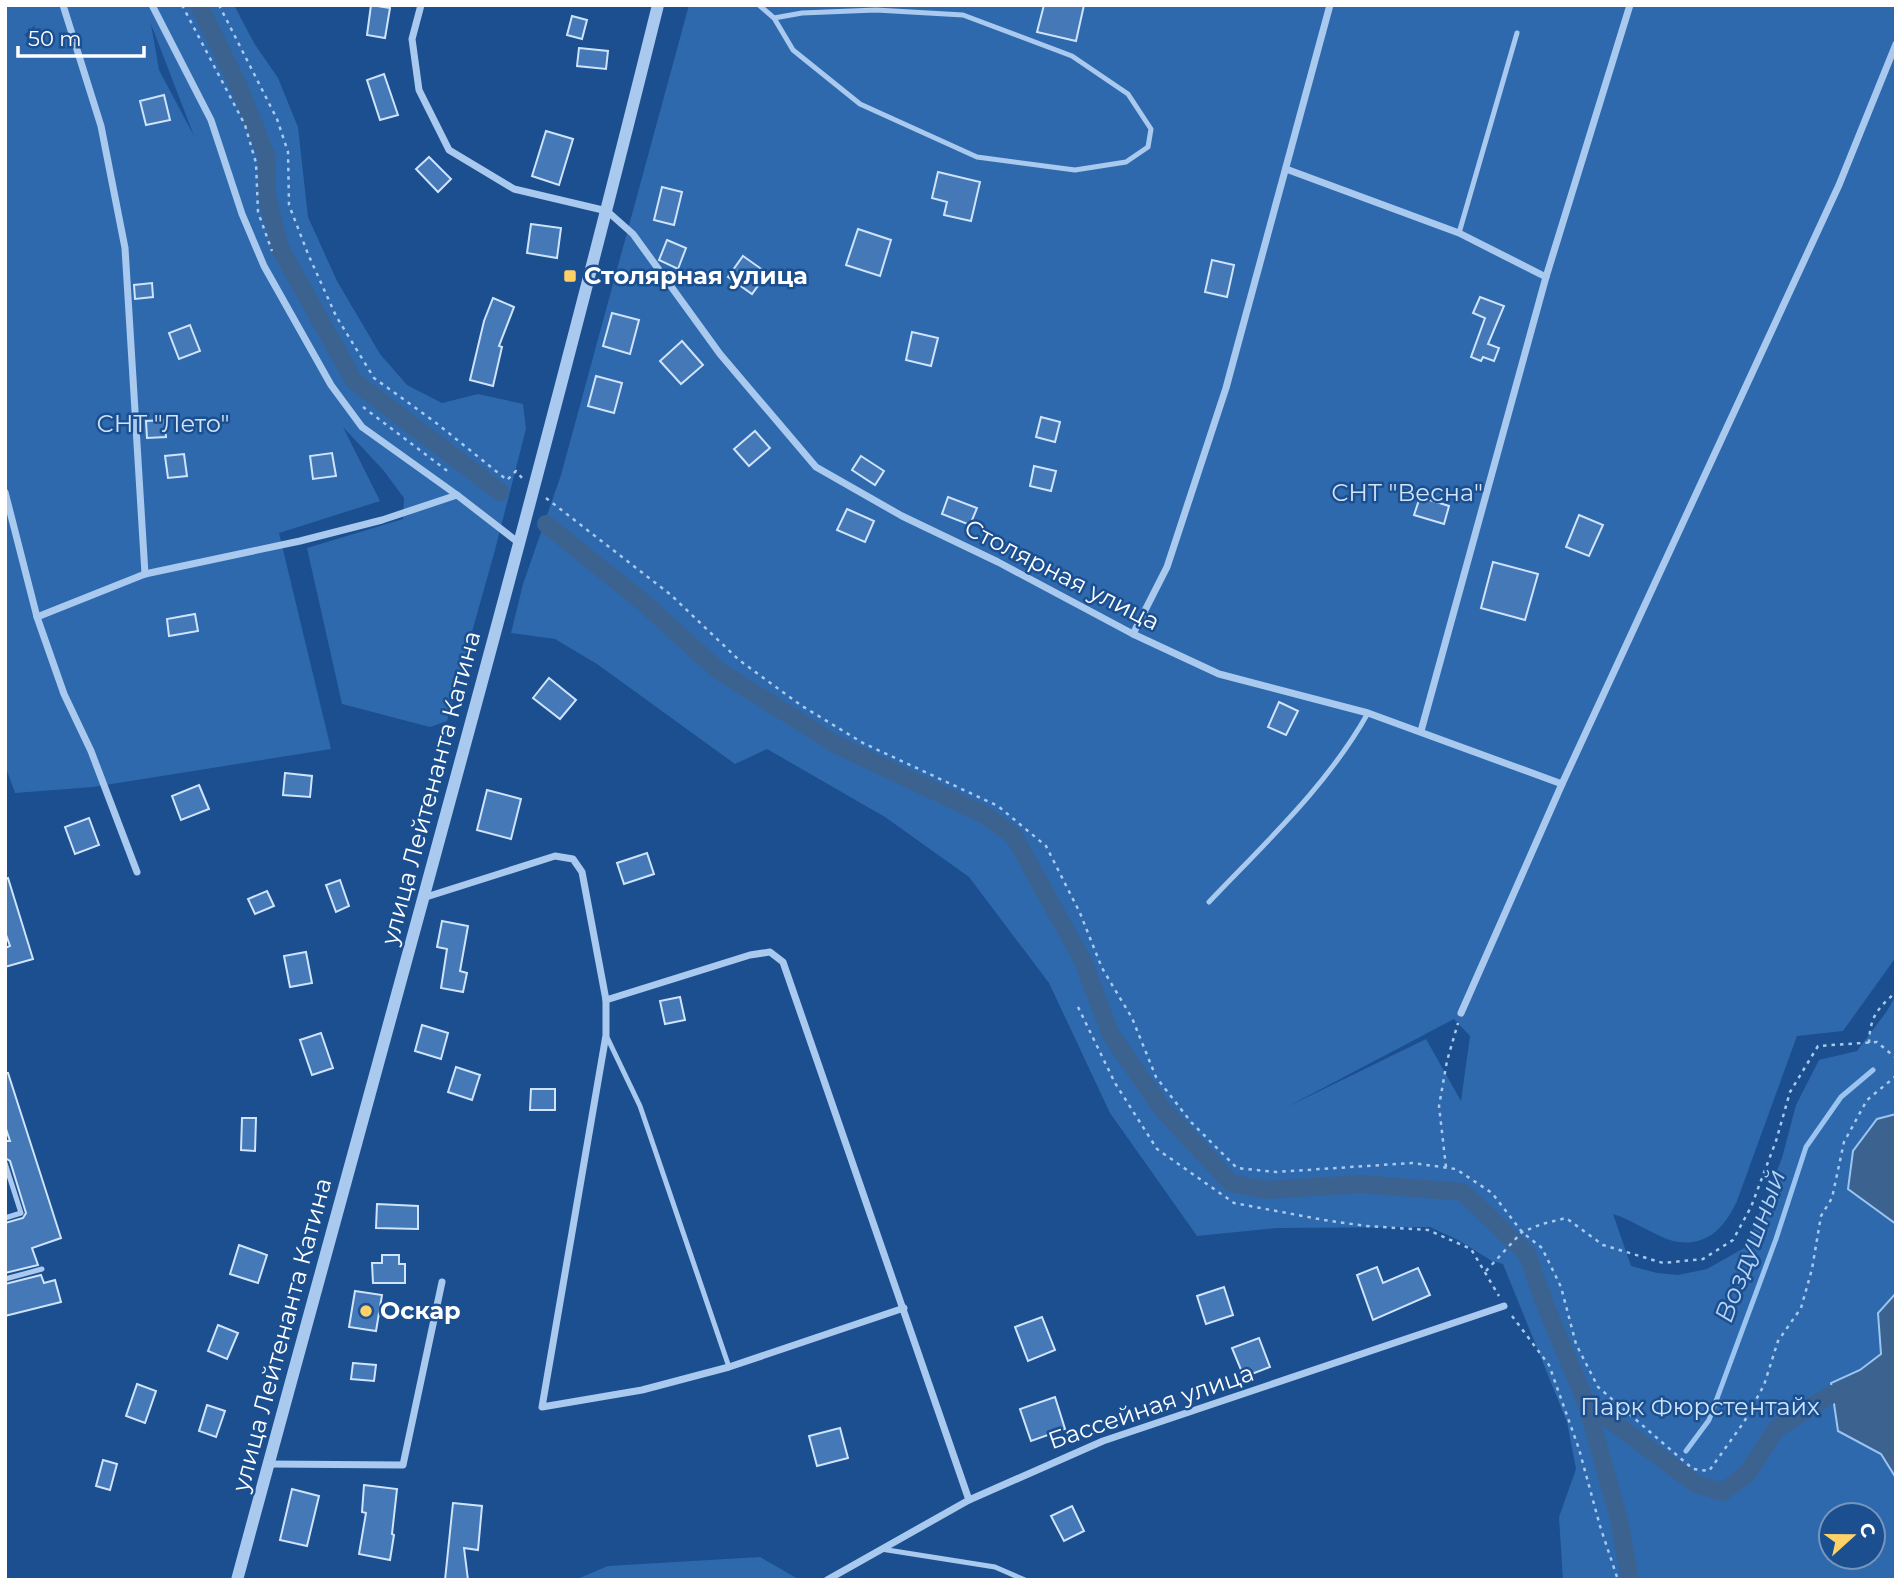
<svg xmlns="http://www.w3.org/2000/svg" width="1901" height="1585" viewBox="0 0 1901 1585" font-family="Montserrat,sans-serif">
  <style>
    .green { fill: #2e69ad; fill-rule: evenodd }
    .water { fill: #3c6290; stroke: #9cc4f0; stroke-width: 2 }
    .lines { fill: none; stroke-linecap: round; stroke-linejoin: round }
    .stream { stroke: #9cc4f0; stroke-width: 5 }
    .canal { stroke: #3c6290; stroke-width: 18 }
    .building { fill: #4478b7; stroke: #cfe3fa; stroke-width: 2 }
    .path { stroke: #a9c9ee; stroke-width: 2.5; stroke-dasharray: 3.5 5; stroke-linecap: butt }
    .service { stroke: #a9c9ee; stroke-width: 5 }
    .minor { stroke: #a9c9ee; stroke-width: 7 }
    .tertiary { stroke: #a9c9ee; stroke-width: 12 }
    .poi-dot { fill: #ffd166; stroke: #1b4f8f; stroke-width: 2.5 }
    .labels { text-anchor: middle; stroke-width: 5; stroke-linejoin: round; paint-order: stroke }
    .poi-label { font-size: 24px; font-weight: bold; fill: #fff; stroke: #1b4f8f; text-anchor: start }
    .park-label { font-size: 24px; fill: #cfe3fa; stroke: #1b4f8f }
    .street-label { font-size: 24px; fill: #fff; stroke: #1b4f8f }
    .water-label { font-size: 26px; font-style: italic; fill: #b5d3f5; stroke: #1b4f8f }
  </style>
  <rect width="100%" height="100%" fill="#1b4f8f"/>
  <g class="green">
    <path d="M 5,5 L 234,5 L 254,43 L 278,78 L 298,127 L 308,217 L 337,281 L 380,354 L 407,385 L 442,403 L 478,394 L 523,404 L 526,429 L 495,550 L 447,721 L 430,727 L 342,704 L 307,548 L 403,519 L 404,498 L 384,471 L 343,427 L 380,501 L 279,533 L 331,749 L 93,787 L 15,793 L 5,765 ZM 151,24 L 194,136 L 159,70 Z"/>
    <path d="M 689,5 L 1896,5 L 1896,957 L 1843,1031 L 1797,1036 L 1737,1201 C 1726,1225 1709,1246 1679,1242 C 1663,1241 1631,1219 1613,1214 L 1631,1266 L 1657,1273 L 1678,1275 L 1707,1269 L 1746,1247 L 1782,1158 L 1796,1105 L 1819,1060 L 1857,1051 L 1887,1011 L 1896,995 L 1896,1114 L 1877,1119 L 1872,1208 L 1896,1224 L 1896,1293 L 1878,1313 L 1881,1354 L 1860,1370 L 1831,1383 L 1838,1431 L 1881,1454 L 1896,1478 L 1896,1580 L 1563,1580 L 1559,1517 L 1576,1469 L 1567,1422 L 1503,1264 L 1492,1261 L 1458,1240 L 1430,1227 L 1277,1228 L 1197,1236 L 1110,1113 L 1049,983 L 969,877 L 885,817 L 767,749 L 735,764 L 597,664 L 555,639 L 511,633 L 523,584 L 561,475 ZM 1454,1019 L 1470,1036 L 1461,1101 L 1426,1039 L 1287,1107 ZM 1831,1515 L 1873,1515 L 1873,1557 L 1831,1557 Z"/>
    <path d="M 760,1557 L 800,1580 L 575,1580 L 608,1566 Z"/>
  </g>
  <g class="water">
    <path d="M 1896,1114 L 1896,1224 L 1848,1189 L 1853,1151 L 1877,1119 Z"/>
    <path d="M 1896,1293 L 1896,1478 L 1881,1454 L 1838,1431 L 1831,1383 L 1860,1370 L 1881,1354 L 1878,1313 Z"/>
  </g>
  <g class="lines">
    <path class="stream" d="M 1686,1451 L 1709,1420 L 1776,1239 L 1806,1147 L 1841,1097 L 1873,1070"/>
    <g class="canal">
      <path d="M 199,5 L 240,89 L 267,158 L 267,196 L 280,248 L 354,381 L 500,492"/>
      <path d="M 546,524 L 643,602 L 719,671 L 837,745 L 985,815 L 1014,836 L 1083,961 L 1111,1035 L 1163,1110 L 1231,1183 L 1265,1190 L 1362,1184 L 1463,1192 L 1527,1254 L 1548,1312 L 1586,1402 L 1619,1519 L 1630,1580"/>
      <path d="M 1586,1402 L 1696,1484 L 1722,1492 L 1747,1474 L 1777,1428 L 1832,1394"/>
    </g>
  </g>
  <g class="building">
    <path d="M 371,5 L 390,8 L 385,38 L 367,35 Z"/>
    <path d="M 1044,5 L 1084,5 L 1076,41 L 1037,32 Z"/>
    <path d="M 572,16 L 587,20 L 582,39 L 567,35 Z"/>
    <path d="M 579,48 L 608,51 L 606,69 L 577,66 Z"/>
    <path d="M 384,74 L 398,115 L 380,120 L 367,80 Z"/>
    <path d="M 164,95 L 170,120 L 146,125 L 140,101 Z"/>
    <path d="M 546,131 L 573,139 L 559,185 L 532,176 Z"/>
    <path d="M 429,157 L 451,179 L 438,192 L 416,169 Z"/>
    <path d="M 938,172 L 980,182 L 971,221 L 944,215 L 947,202 L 932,198 Z"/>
    <path d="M 662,187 L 682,192 L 674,225 L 654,220 Z"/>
    <path d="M 531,224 L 561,228 L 557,258 L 527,253 Z"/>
    <path d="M 858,229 L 891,240 L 880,276 L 846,265 Z"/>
    <path d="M 667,240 L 686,248 L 678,269 L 659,260 Z"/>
    <path d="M 743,256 L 767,273 L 752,294 L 728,277 Z"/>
    <path d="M 1212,260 L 1234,265 L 1227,297 L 1205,292 Z"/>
    <path d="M 152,283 L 153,297 L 135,299 L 134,285 Z"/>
    <path d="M 1480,297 L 1504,306 L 1488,344 L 1499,348 L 1494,361 L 1483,357 L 1481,361 L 1471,357 L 1485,318 L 1473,313 Z"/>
    <path d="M 493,298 L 514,307 L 499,346 L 502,347 L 493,386 L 470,380 L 484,321 Z"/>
    <path d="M 612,313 L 639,320 L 630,354 L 603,346 Z"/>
    <path d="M 190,325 L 200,351 L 179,359 L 169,333 Z"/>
    <path d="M 912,332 L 938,338 L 931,366 L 906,360 Z"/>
    <path d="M 682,341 L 703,365 L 681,384 L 660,361 Z"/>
    <path d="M 596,376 L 622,383 L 614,413 L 588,406 Z"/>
    <path d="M 1041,417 L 1060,422 L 1055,442 L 1036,437 Z"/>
    <path d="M 164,420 L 166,437 L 147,438 L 146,421 Z"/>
    <path d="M 755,431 L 770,448 L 749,466 L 734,449 Z"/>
    <path d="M 332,453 L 336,476 L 313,479 L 310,456 Z"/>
    <path d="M 184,454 L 187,476 L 168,478 L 165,456 Z"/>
    <path d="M 861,456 L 884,471 L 875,485 L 852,470 Z"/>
    <path d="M 1034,466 L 1056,471 L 1051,491 L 1030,486 Z"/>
    <path d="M 948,497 L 977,508 L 970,525 L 942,514 Z"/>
    <path d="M 1420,497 L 1449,506 L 1444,524 L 1414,515 Z"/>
    <path d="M 847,509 L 874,521 L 865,542 L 837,530 Z"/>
    <path d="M 1579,515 L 1603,525 L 1589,556 L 1566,547 Z"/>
    <path d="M 1493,562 L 1538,574 L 1525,620 L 1481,608 Z"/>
    <path d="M 195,614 L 198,631 L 169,636 L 167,619 Z"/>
    <path d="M 549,678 L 576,700 L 560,719 L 533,698 Z"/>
    <path d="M 1279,702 L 1298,711 L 1286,735 L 1268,727 Z"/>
    <path d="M 285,773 L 312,776 L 310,797 L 283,795 Z"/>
    <path d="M 199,785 L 209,809 L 181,820 L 172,796 Z"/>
    <path d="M 487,790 L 521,799 L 511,839 L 477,830 Z"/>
    <path d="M 89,818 L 99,845 L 75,854 L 65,827 Z"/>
    <path d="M 647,853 L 654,874 L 624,884 L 617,863 Z"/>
    <path d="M 8,878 L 33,959 L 5,967 L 5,948 L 10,946 L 5,932 L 5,879 Z"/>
    <path d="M 340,880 L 349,906 L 336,912 L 326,885 Z"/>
    <path d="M 267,891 L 274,906 L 255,914 L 248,899 Z"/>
    <path d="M 442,921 L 468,926 L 460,971 L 467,973 L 463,992 L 441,988 L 447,949 L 437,947 Z"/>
    <path d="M 306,952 L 312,983 L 290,987 L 284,956 Z"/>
    <path d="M 680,997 L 685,1020 L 665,1024 L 660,1001 Z"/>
    <path d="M 422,1025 L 448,1033 L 441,1059 L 415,1051 Z"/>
    <path d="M 321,1033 L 333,1068 L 312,1075 L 300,1040 Z"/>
    <path d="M 456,1067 L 480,1075 L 472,1100 L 448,1092 Z"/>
    <path d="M 5,1073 L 8,1073 L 61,1238 L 32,1248 L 38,1265 L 5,1273 L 5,1223 L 23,1218 L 26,1213 L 10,1161 L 5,1158 L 5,1141 L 10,1141 L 5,1126 Z"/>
    <path d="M 531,1089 L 555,1089 L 555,1110 L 530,1110 Z"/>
    <path d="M 242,1118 L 256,1118 L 255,1151 L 241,1150 Z"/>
    <path d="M 377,1204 L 418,1206 L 418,1229 L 376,1228 Z"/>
    <path d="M 239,1245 L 267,1255 L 258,1283 L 230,1274 Z"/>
    <path d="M 382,1255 L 399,1255 L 399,1264 L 405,1264 L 405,1283 L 373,1283 L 372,1263 L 382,1263 Z"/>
    <path d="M 1377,1267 L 1383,1283 L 1418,1268 L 1430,1295 L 1373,1320 L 1357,1275 Z"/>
    <path d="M 41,1275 L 44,1283 L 55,1280 L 61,1302 L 5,1316 L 5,1284 Z"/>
    <path d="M 1224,1287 L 1233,1315 L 1206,1324 L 1197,1296 Z"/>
    <path d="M 355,1291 L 382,1295 L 376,1331 L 349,1327 Z"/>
    <path d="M 1042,1317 L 1055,1350 L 1028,1361 L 1015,1327 Z"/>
    <path d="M 218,1325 L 238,1333 L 227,1359 L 208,1351 Z"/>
    <path d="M 1259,1338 L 1270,1367 L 1244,1377 L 1232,1348 Z"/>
    <path d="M 353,1363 L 376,1365 L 374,1381 L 351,1379 Z"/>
    <path d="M 137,1384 L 156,1391 L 145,1423 L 126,1416 Z"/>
    <path d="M 1055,1397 L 1065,1429 L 1031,1441 L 1020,1409 Z"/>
    <path d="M 207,1405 L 225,1411 L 216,1437 L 199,1431 Z"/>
    <path d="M 840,1428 L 848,1458 L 817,1466 L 809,1436 Z"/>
    <path d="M 103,1460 L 117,1464 L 110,1490 L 96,1486 Z"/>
    <path d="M 364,1485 L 397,1489 L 392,1534 L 394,1535 L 390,1560 L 359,1554 L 366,1513 L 362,1512 Z"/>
    <path d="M 292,1489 L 319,1496 L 307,1546 L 280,1540 Z"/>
    <path d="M 453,1503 L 482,1506 L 478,1550 L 464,1548 L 468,1580 L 445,1580 Z"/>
    <path d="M 1072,1506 L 1084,1531 L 1064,1541 L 1051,1516 Z"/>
  </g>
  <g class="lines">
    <g class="path">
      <path d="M 182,5 L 245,125 L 256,163 L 258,212 L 272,251"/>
      <path d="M 219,5 L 277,119 L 288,152 L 289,205 L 308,254 L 336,316 L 374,378 L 435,422 L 507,480 L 516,471 L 522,478"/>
      <path d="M 363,407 L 450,473"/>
      <path d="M 546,498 L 671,595 L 739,660 L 802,706 L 863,743 L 998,806 L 1046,846 L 1080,913 L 1102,968 L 1132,1018 L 1156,1077 L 1191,1122 L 1237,1168 L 1276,1172 L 1412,1163 L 1456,1169 L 1492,1193 L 1522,1232 L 1542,1248 L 1561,1287 L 1576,1344 L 1598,1387 L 1693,1469 L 1709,1471 L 1744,1422 L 1764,1385 L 1778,1341 L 1801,1308 L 1812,1269 L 1821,1216 L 1832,1198 L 1844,1142 L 1867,1100 L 1896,1076"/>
      <path d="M 1078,1007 L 1115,1083 L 1157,1149 L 1234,1203 L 1324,1220 L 1366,1226 L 1428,1230 L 1471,1249 L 1499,1296"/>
      <path d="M 1869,1043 C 1870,1017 1877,1009 1896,992"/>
      <path d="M 1446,1167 L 1439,1106 L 1447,1061 L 1458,1023"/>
      <path d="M 1486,1271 L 1522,1232 L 1542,1224 L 1566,1218 L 1603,1245 L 1663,1263 L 1703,1259 L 1733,1240 L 1751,1207 L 1776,1141 L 1790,1092 L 1818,1046 L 1877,1042 L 1896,1058"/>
      <path d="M 1512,1316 L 1549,1365 L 1579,1449 L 1600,1526 L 1618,1580"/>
    </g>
    <g class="service">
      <path d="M 759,5 L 774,18 L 793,50 L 860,104 L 977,157 L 1075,170 L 1126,162 L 1148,147 L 1151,129 L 1128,94 L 1072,56 L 963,15 L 876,10 L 802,13 L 774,18"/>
      <path d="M 1459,233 L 1517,33"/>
      <path d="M 1209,902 C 1266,842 1327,786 1368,713"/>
      <path d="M 606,1035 L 640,1106 L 729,1367"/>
      <path d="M 5,1163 L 21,1213 L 5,1218"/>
      <path d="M 5,1279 L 42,1269"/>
      <path d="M 881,1549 L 995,1567 L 1025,1580"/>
    </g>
    <g class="minor">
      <path d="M 63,5 L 101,126 L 125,248 L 145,574"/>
      <path d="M 152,5 L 211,120 L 242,214 L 264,266 L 331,385 L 362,427 L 457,495"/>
      <path d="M 421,5 L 412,39 L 419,90 L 449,150 L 514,189 L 607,211 L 633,234 L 720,354 L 816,467 L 902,516 L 998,562 L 1133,634 L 1219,674 L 1368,713 L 1562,784"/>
      <path d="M 1286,169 L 1459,233 L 1546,277"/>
      <path d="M 5,492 L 37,617 L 64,694 L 91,751 L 137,872"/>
      <path d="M 37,617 L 145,574 L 300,541 L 382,520 L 457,495 L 519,543"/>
      <path d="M 1133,634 L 1167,567 L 1226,388 L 1330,5"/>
      <path d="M 1421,731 L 1546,277 L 1630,5"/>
      <path d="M 423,898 L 555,856 L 573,859 L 582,872 L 606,1000 L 606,1035 L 542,1407 L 642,1390 L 729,1367 L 904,1308"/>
      <path d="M 606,1000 L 750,955 L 770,952 L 783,962 L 969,1500"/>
      <path d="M 1461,1013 L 1562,784 L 1839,185 L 1896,44"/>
      <path d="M 268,1464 L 403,1465 L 442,1282"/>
      <path d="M 827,1580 L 969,1500 L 1103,1441 L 1504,1306"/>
    </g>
    <path class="tertiary" d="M 237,1580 C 379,1056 527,533 658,5"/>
  </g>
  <g class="poi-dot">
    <rect x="563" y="269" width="14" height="14" rx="3.5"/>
    <circle cx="366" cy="1311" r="7"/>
  </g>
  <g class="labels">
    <g class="poi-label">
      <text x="584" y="284">Столярная улица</text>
      <text x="380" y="1319">Оскар</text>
    </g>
    <g class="park-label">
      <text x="163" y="432">СНТ "Лето"</text>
      <text x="1407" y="501">СНТ "Весна"</text>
      <text x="1700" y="1415">Парк Фюрстентайх</text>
    </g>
    <g class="street-label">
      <text transform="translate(1062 575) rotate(27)" y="8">Столярная улица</text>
      <text transform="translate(431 788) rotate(-75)" y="8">улица Лейтенанта Катина</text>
      <text transform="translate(282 1335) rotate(-75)" y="8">улица Лейтенанта Катина</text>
      <text transform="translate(1151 1407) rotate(-19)" y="8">Бассейная улица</text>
    </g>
    <g class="water-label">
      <text transform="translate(1750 1246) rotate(-70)" y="9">Воздушный</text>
    </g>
  </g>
  <rect width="1901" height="1585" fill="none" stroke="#ffffff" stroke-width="14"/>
  <g transform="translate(1852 1536) rotate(69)"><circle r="33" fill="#1b4f8f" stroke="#7695bc" stroke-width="2"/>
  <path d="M0-5L12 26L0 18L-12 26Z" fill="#ffd166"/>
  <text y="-10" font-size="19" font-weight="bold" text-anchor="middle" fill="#ffffff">С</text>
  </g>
  <path d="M18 46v10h126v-10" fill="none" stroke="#ffffff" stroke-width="3.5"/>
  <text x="28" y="46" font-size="21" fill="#ffffff" stroke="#1b4f8f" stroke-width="5" paint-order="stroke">50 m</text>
</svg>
